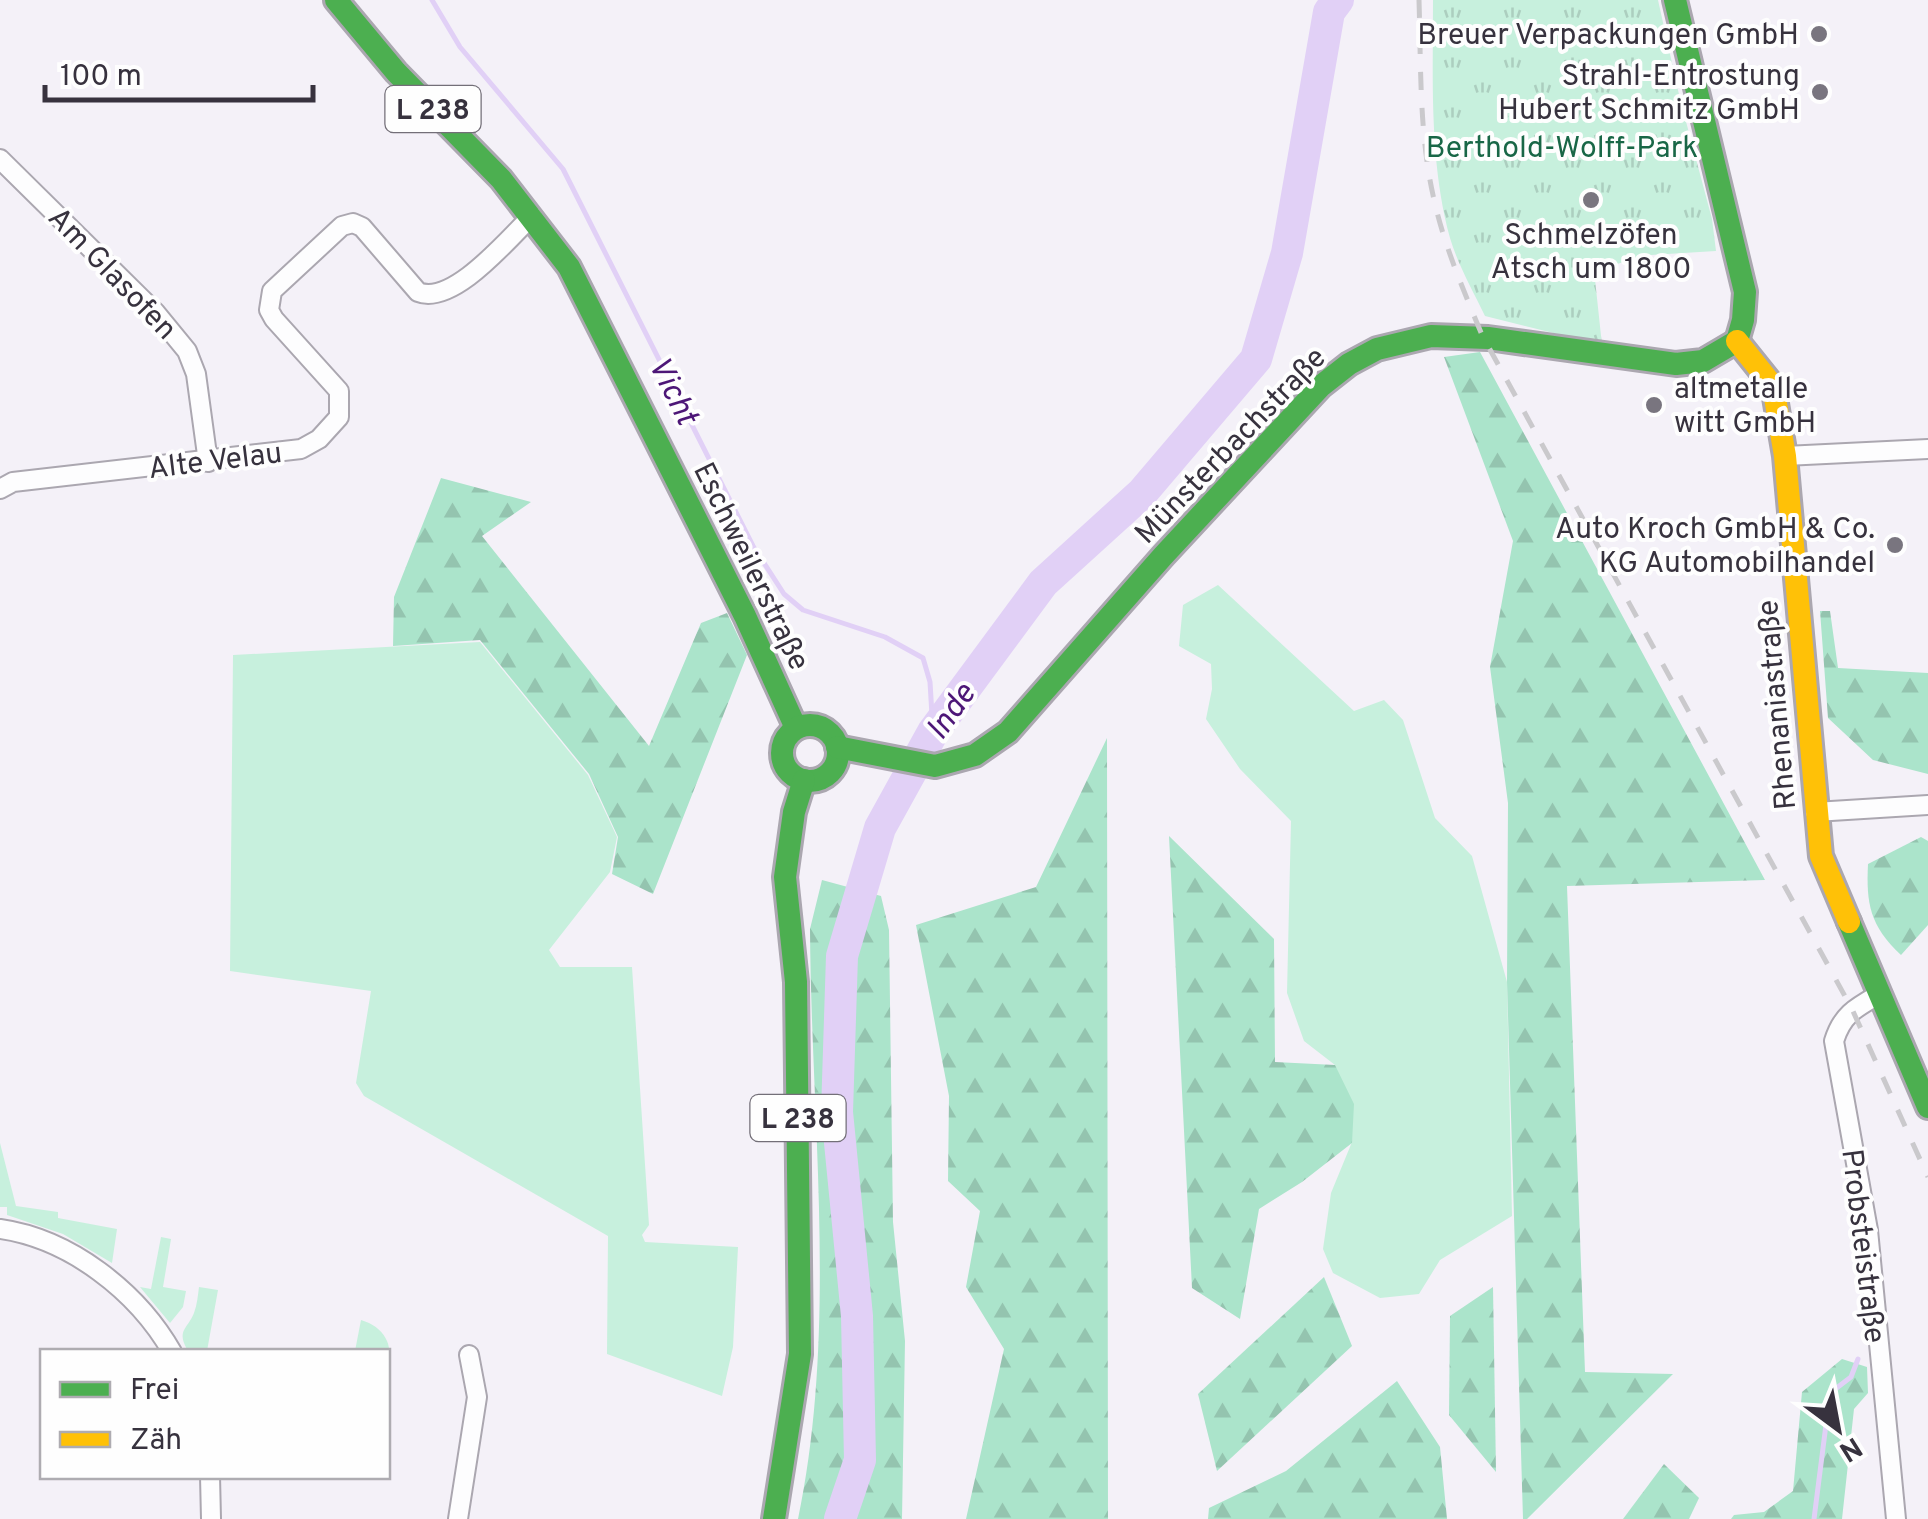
<svg xmlns="http://www.w3.org/2000/svg" width="1928" height="1519" viewBox="0 0 1928 1519" font-family="Overpass,sans-serif">
  <style>
    .green { fill: #c7f0dd }
    .forest { fill: url(#forest-firs) }
    .park { fill: url(#park-tufts) }
    .lines { fill: none; stroke-linecap: round; stroke-linejoin: round }
    .stream { stroke: #e1d0f6; stroke-width: 5 }
    .river { stroke: #e1d0f6; stroke-width: 32 }
    .street-casing { stroke: #aba7b0; stroke-width: 22 }
    .fast-casing { stroke: #aba7b0; stroke-width: 28 }
    .slow-casing { stroke: #aba7b0; stroke-width: 28 }
    .street { stroke: #fdfdfe; stroke-width: 18 }
    .fast { stroke: #4caf50; stroke-width: 22 }
    .slow { stroke: #ffc107; stroke-width: 22 }
    .rail { stroke: #cac9cc; stroke-width: 5; stroke-dasharray: 18 18; stroke-linecap: butt }
    .poi-dot { fill: #79757f; stroke: #fefefe; stroke-width: 4 }
    .labels { text-anchor: middle; stroke-width: 8; stroke-linejoin: round; paint-order: stroke }
    .shield { fill: #fefefe; stroke: #736f78; stroke-width: 2.5 }
    .shield-label { font-size: 28px; font-weight: bold; fill: #37323e }
    .poi-label { font-size: 30px; fill: #37323e; stroke: #fefefe; text-anchor: end }
    .park-label { font-size: 30px; fill: #196747; stroke: #fefefe }
    .street-label { font-size: 30px; fill: #37323e; stroke: #fefefe }
    .water-label { font-size: 32px; font-style: italic; fill: #4d1777; stroke: #fefefe }
  </style>
  <defs>
    <pattern id="forest-firs" width="22" height="20" patternUnits="userSpaceOnUse" patternTransform="scale(2.5)"><rect width="22" height="20" fill="#abe4cb"/><path d="M5 1l3.5 6h-7zM16 11l3.5 6h-7z" fill="#94c4af"/></pattern>
    <pattern id="park-tufts" width="24" height="20" patternUnits="userSpaceOnUse" patternTransform="scale(2.5)"><rect width="24" height="20" fill="#c7f0dd"/><path d="M3 7l-1-3M5 7V3M7 7l1-3M15 17l-1-3M17 17v-4M19 17l1-3" fill="none" stroke="#accebf"/></pattern>
  </defs>
  <rect width="100%" height="100%" fill="#f4f1f8"/>
  <g class="green">
    <path d="M 1218,585 L 1354,711 L 1384,700 L 1403,720 L 1435,818 L 1472,856 L 1507,982 L 1512,1216 L 1440,1260 L 1419,1294 L 1380,1298 L 1333,1273 L 1323,1249 L 1331,1193 L 1352,1142 L 1335,1065 L 1304,1041 L 1287,993 L 1291,821 L 1240,769 L 1206,719 L 1212,689 L 1211,664 L 1179,646 L 1183,605 Z"/>
    <path d="M 480,642 L 588,775 L 617,837 L 610,872 L 549,950 L 560,967 L 632,967 L 649,1225 L 642,1235 L 645,1242 L 738,1247 L 733,1347 L 722,1396 L 607,1354 L 608,1236 L 364,1096 L 356,1083 L 371,991 L 230,971 L 233,655 Z"/>
    <path d="M 0,1143 L 16,1206 L 58,1212 L 58,1218 L 117,1229 L 112,1263 L 63,1234 L 7,1215 L 7,1207 L 0,1207 Z"/>
    <path d="M 161,1237 L 171,1239 L 163,1287 L 186,1291 L 183,1307 L 170,1323 L 140,1287 L 151,1289 Z"/>
    <path d="M 199,1287 L 218,1290 L 207,1351 L 188,1351 C 176,1330 187,1330 194,1313 C 197,1305 198,1295 199,1287 Z"/>
    <path d="M 361,1320 C 384,1327 394,1344 388,1368 L 388,1352 L 355,1351 Z"/>
  </g>
  <g class="forest">
    <path d="M 1480,352 L 1765,880 L 1567,886 L 1585,1372 L 1673,1374 L 1527,1519 L 1523,1519 L 1507,982 L 1508,803 L 1490,667 L 1513,541 L 1444,357 Z"/>
    <path d="M 441,478 L 531,502 L 482,536 L 649,746 L 701,623 L 727,613 L 747,655 L 653,894 L 612,874 L 618,837 L 589,774 L 480,640 L 393,646 L 394,597 Z"/>
    <path d="M 1820,611 L 1830,611 L 1838,668 L 1928,673 L 1928,774 L 1873,760 L 1828,718 Z"/>
    <path d="M 1107,738 L 1108,1519 L 966,1519 L 1004,1349 L 966,1287 L 980,1211 L 948,1181 L 949,1096 L 916,925 L 1036,887 Z"/>
    <path d="M 1169,836 L 1274,939 L 1275,1062 L 1335,1065 L 1354,1104 L 1352,1143 L 1302,1182 L 1259,1209 L 1240,1319 L 1192,1288 Z"/>
    <path d="M 1921,837 L 1928,841 L 1928,925 L 1901,955 C 1870,926 1866,904 1868,864 Z"/>
    <path d="M 822,880 L 881,896 L 889,930 L 893,1222 L 905,1341 L 902,1519 L 798,1519 C 838,1328 811,1122 810,929 Z"/>
    <path d="M 1324,1277 L 1352,1346 L 1217,1471 L 1198,1394 Z"/>
    <path d="M 1493,1287 L 1496,1472 L 1449,1415 L 1450,1316 Z"/>
    <path d="M 1842,1359 L 1867,1367 L 1868,1393 L 1854,1409 L 1842,1519 L 1731,1519 L 1734,1515 L 1764,1512 L 1793,1491 L 1802,1392 Z"/>
    <path d="M 1397,1381 L 1440,1447 L 1447,1519 L 1208,1519 L 1209,1508 L 1286,1471 Z"/>
    <path d="M 1664,1464 L 1699,1498 L 1689,1519 L 1623,1519 Z"/>
  </g>
  <path class="park" d="M 1433,0 L 1658,0 L 1680,99 L 1712,219 L 1716,251 L 1651,255 L 1594,270 L 1602,345 L 1485,316 C 1473,291 1458,265 1450,238 C 1429,161 1433,79 1433,0 Z"/>
  <g class="lines">
    <g class="stream">
      <path d="M 432,0 L 460,47 L 563,169 L 753,546 L 784,594 L 803,610 L 885,637 L 923,658 L 930,682 L 933,732"/>
      <path d="M 1814,1519 L 1830,1393 L 1851,1377 L 1858,1359"/>
    </g>
    <path class="river" d="M 840,1519 L 860,1460 L 857,1316 L 837,1112 L 842,956 L 880,828 L 933,732 L 1043,583 L 1142,493 L 1256,359 L 1287,253 L 1329,12 L 1338,0"/>
    <g class="street-casing">
      <g id="street">
        <path d="M 0,159 L 155,312 L 187,351 L 196,374 L 208,462"/>
        <path d="M 1785,456 L 1928,449"/>
        <path d="M 0,489 L 13,482 L 301,449 L 319,439 L 339,417 L 339,391 L 274,319 L 269,310 L 272,291 L 342,226 L 353,223 L 362,227 L 418,292 C 453,306 508,239 532,216"/>
        <path d="M 1815,812 L 1928,805"/>
        <path d="M 1878,995 C 1855,1008 1842,1015 1834,1041 L 1868,1230 L 1896,1519"/>
        <path d="M 0,1229 C 70,1239 137,1291 172,1352"/>
        <path d="M 210,1476 L 211,1519"/>
        <path d="M 458,1519 L 477,1397 L 469,1355"/>
      </g>
    </g>
    <g class="fast-casing">
      <g id="fast">
        <path d="M 336,0 L 396,72 L 501,179 L 569,267 L 745,616 L 796,728"/>
        <path d="M 1675,0 L 1745,292 L 1743,320 L 1737,341"/>
        <circle cx="810" cy="753" r="28"/>
        <path d="M 837,747 L 935,766 L 975,755 L 1008,732 L 1163,556 L 1321,386 L 1349,364 L 1377,349 L 1431,336 L 1488,338 L 1676,364 L 1703,361 L 1737,341"/>
        <path d="M 1849,922 L 1928,1107"/>
        <path d="M 774,1519 L 800,1354 L 796,982 L 785,877 L 794,812 L 804,780"/>
      </g>
    </g>
    <g class="slow-casing">
      <path id="slow" d="M 1737,341 L 1773,386 L 1785,456 L 1821,856 L 1849,922"/>
    </g>
    <use href="#street" class="street"/>
    <use href="#fast" class="fast"/>
    <use href="#slow" class="slow"/>
    <path class="rail" d="M 1419,0 C 1421,64 1419,132 1433,195 C 1443,243 1463,289 1482,335 L 1852,1009 L 1928,1177"/>
  </g>
  <g class="poi-dot">
    <circle cx="1819" cy="34" r="10"/>
    <circle cx="1820" cy="92" r="10"/>
    <circle cx="1591" cy="200" r="10"/>
    <circle cx="1654" cy="405" r="10"/>
    <circle cx="1895" cy="545" r="10"/>
  </g>
  <g class="labels">
    <g class="shield">
      <rect x="385.5" y="86" width="95" height="46" rx="8"/>
      <rect x="750.5" y="1095" width="95" height="46" rx="8"/>
    </g>
    <g class="shield-label">
      <text x="433" y="119">L 238</text>
      <text x="798" y="1128">L 238</text>
    </g>
    <g class="poi-label">
      <text x="1799" y="44">Breuer Verpackungen GmbH</text>
      <text x="1800" y="85">Strahl-Entrostung<tspan x="1800" dy="34">Hubert Schmitz GmbH</tspan></text>
      <text x="1591" y="244" text-anchor="middle">Schmelzöfen<tspan x="1591" dy="34">Atsch um 1800</tspan></text>
      <text x="1674" y="398" text-anchor="start">altmetalle<tspan x="1674" dy="34">witt GmbH</tspan></text>
      <text x="1875" y="538">Auto Kroch GmbH &amp; Co.<tspan x="1875" dy="34">KG Automobilhandel</tspan></text>
    </g>
    <g class="park-label">
      <text x="1562" y="157">Berthold-Wolff-Park</text>
    </g>
    <g class="street-label">
      <text transform="translate(113 273) rotate(46)" y="10">Am Glasofen</text>
      <text transform="translate(1230 445) rotate(-46)" y="10">Münsterbachstraße</text>
      <text transform="translate(215 460) rotate(-7)" y="10">Alte Velau</text>
      <text transform="translate(752 566) rotate(64)" y="10">Eschweilerstraße</text>
      <text transform="translate(1776 705) rotate(-95)" y="10">Rhenaniastraße</text>
      <text transform="translate(1864 1246) rotate(83)" y="10">Probsteistraße</text>
    </g>
    <g class="water-label">
      <text transform="translate(674 390) rotate(63)" y="11">Vicht</text>
      <text transform="translate(950 711) rotate(-55)" y="11">Inde</text>
    </g>
  </g>
  <rect x="40" y="1349" width="350" height="130" fill="#fefefe" stroke="#aeacb1" stroke-width="2.5"/>
  <rect x="60" y="1382" width="50" height="15" fill="#4caf50" stroke="#aeacb1" stroke-width="2.5"/>
  <text x="130" y="1399" font-size="30" fill="#37323e">Frei</text>
  <rect x="60" y="1432" width="50" height="15" fill="#ffc107" stroke="#aeacb1" stroke-width="2.5"/>
  <text x="130" y="1449" font-size="30" fill="#37323e">Zäh</text>
  <g transform="translate(1838 1429) rotate(148)" stroke="#fefefe" stroke-width="8" paint-order="stroke">
  <path d="M0-8L18 38L0 25L-18 38Z" fill="#37323e"/>
  <text y="-15" font-size="28" font-weight="bold" text-anchor="middle" fill="#37323e">N</text>
  </g>
  <path d="M45 85v15h268v-15" fill="none" stroke="#37323e" stroke-width="5"/>
  <text x="60" y="85" font-size="30" fill="#37323e" stroke="#fefefe" stroke-width="8" paint-order="stroke">100 m</text>
</svg>
